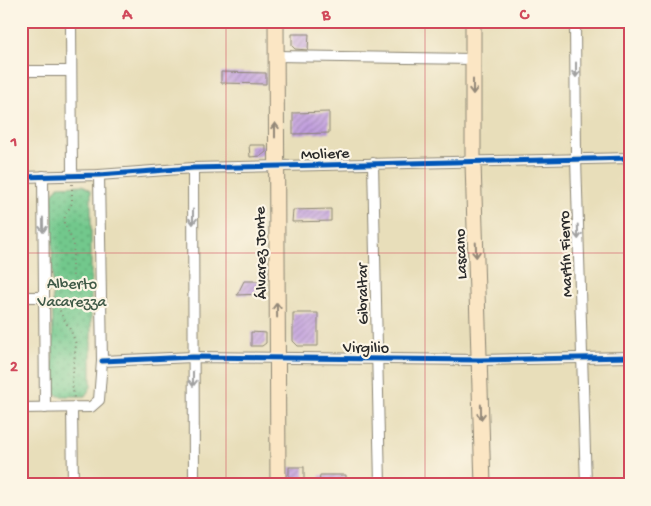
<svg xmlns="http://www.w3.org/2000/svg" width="651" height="506" viewBox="0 0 651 506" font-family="'Gochi Hand',sans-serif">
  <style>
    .park { fill: url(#park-dots); stroke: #4e7a5c }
    .building { fill: url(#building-hatch) }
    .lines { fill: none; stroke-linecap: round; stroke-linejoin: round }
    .street-casing { stroke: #8a8472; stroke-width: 12 }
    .secondary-casing { stroke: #8a8472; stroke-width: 17 }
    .path { stroke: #8a8472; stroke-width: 2; stroke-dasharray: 1 4; stroke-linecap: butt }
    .street { stroke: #fff; stroke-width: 10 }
    .secondary { stroke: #fbe6c4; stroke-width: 15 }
    .cycleway-casing { stroke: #fcf5e5; stroke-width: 8 }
    .cycleway { stroke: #0057b8; stroke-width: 5 }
    .oneway { stroke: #a0a0a0 }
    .oneway2 { stroke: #938878 }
    .grid { fill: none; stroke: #d1495b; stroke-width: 1; stroke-opacity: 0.55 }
    .labels { text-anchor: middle; stroke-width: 4.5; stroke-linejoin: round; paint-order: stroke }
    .street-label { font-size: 16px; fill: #2b2b2b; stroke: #fcf5e5 }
    .park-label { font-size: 16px; fill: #405a48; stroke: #fcf5e5 }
    .neatline { fill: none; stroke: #d1495b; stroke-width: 2 }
    .grid-label { font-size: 16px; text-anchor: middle; font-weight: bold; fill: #d1495b }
  </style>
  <defs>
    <pattern id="park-dots" width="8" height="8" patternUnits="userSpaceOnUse" patternTransform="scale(1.25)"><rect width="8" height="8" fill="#72c88c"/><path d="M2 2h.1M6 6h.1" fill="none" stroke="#5ea373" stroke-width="1.8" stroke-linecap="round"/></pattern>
    <pattern id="building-hatch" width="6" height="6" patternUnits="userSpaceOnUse" patternTransform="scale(1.25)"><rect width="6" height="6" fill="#c19fde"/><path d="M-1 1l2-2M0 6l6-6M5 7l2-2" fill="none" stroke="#9d82b4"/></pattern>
  </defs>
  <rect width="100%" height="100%" fill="#fcf5e5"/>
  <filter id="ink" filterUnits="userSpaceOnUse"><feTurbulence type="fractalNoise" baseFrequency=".02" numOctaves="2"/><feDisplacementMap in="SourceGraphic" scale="10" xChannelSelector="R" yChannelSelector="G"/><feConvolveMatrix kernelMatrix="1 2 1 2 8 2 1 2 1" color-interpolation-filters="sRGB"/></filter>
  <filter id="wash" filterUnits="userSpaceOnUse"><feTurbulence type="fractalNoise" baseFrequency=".0096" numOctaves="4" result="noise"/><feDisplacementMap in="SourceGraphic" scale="20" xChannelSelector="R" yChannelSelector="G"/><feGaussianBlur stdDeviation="1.12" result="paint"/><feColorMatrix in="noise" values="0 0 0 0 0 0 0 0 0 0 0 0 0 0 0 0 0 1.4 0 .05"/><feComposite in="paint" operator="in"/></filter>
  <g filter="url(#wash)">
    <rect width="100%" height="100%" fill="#e8deba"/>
    <path class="park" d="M 83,185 L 91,190 L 91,387 L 85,396 L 59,396 L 55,394 L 53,389 L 52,195 L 58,186 Z"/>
    <g id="blocks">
      <g class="building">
        <path d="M 292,34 L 309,34 L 308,50 L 295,49 L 292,46 Z"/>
        <path d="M 221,72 L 266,73 L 266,84 L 221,83 Z"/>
        <path d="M 329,112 L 329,133 L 293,134 L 293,113 Z"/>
        <path d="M 249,145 L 266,145 L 266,152 L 261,156 L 250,157 Z"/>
        <path d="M 331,209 L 331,221 L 292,222 L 293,210 Z"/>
        <path d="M 244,281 L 266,281 L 265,294 L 237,295 Z"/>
        <path d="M 293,313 L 318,313 L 318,346 L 298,346 L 293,341 Z"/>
        <path d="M 251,332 L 266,333 L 266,343 L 262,346 L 251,346 Z"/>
        <rect x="289" y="467" width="15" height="13"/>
        <path d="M 320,475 L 346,475 L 346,485 L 319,485 Z"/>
      </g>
    </g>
  </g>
  <g filter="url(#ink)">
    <use href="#blocks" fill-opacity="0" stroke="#8a8472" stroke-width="1"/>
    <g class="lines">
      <g class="street-casing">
        <g id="street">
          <path d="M 71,21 L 72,175"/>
          <path d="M 575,21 L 576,159 L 586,485"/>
          <path d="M 276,56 L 473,59"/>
          <path d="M 21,71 L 70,71"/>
          <path d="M 373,163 L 380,485"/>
          <path d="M 193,168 L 194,485"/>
          <path d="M 43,176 L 45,408"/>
          <path d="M 21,177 L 99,175 L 193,168 L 630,158"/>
          <path d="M 21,297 L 44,297"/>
          <path d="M 102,361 L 193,357 L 480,360 L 630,357"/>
          <path d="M 21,408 L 91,407 L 99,400 L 102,361 L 99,175"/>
          <path d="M 72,408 L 73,485"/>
        </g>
      </g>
      <g class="secondary-casing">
        <g id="secondary">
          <path d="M 276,21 L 278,485"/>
          <path d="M 473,21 L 473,163 L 483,485"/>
        </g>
      </g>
      <g class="path">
        <path d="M 72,184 L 72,203 L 65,216 L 64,223 L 74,244 L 72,264 L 73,277"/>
        <path d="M 57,301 L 61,314 L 71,331 L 76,344 L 72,381 L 74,399"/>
      </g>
      <use href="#street" class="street"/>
      <use href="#secondary" class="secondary"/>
      <g class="cycleway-casing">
        <g id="cycleway">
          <path d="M 21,177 L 99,175 L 193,168 L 630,158"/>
          <path d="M 102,361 L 193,357 L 480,360 L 630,357"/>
        </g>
      </g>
      <use href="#cycleway" class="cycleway"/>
    </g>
    <defs><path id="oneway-shaft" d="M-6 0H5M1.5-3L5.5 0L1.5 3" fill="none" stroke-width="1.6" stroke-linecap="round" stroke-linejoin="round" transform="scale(1.25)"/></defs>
    <g class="oneway">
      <use href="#oneway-shaft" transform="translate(576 70) rotate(90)"/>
      <use href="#oneway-shaft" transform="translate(193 217) rotate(90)"/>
      <use href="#oneway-shaft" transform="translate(43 225) rotate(89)"/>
      <use href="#oneway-shaft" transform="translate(578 232) rotate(88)"/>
      <use href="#oneway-shaft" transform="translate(193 379) rotate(90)"/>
    </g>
    <g class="oneway2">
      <use href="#oneway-shaft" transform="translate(473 87) rotate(90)"/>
      <use href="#oneway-shaft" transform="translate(275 130) rotate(-90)"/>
      <use href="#oneway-shaft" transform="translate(476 250) rotate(88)"/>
      <use href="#oneway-shaft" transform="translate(277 310) rotate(-91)"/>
      <use href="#oneway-shaft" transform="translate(481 412) rotate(89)"/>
    </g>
  </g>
  <path class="grid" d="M 226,21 L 226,485M 425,21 L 425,485M 21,253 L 630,253"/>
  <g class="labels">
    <g class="street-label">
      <text transform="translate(325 152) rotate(-2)" y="6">Moliere</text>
      <text transform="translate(259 253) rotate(-91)" y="6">Álvarez Jonte</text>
      <text transform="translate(459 254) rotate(-92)" y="6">Lascano</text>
      <text transform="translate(564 254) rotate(-92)" y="6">Martín Fierro</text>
      <text transform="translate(361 294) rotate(-91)" y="6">Gibraltar</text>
      <text x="366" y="352">Virgilio</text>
    </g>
    <g class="park-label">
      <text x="72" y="288">Alberto<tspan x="72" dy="18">Vacarezza</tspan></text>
    </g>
  </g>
  <rect width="651" height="506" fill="none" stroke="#fcf5e5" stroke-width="55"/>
  <rect x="28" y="28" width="596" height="450" class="neatline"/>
  <g class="grid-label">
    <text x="127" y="19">A</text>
    <text x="326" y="19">B</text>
    <text x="524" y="19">C</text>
    <text x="14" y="146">1</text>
    <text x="14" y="371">2</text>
  </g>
</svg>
